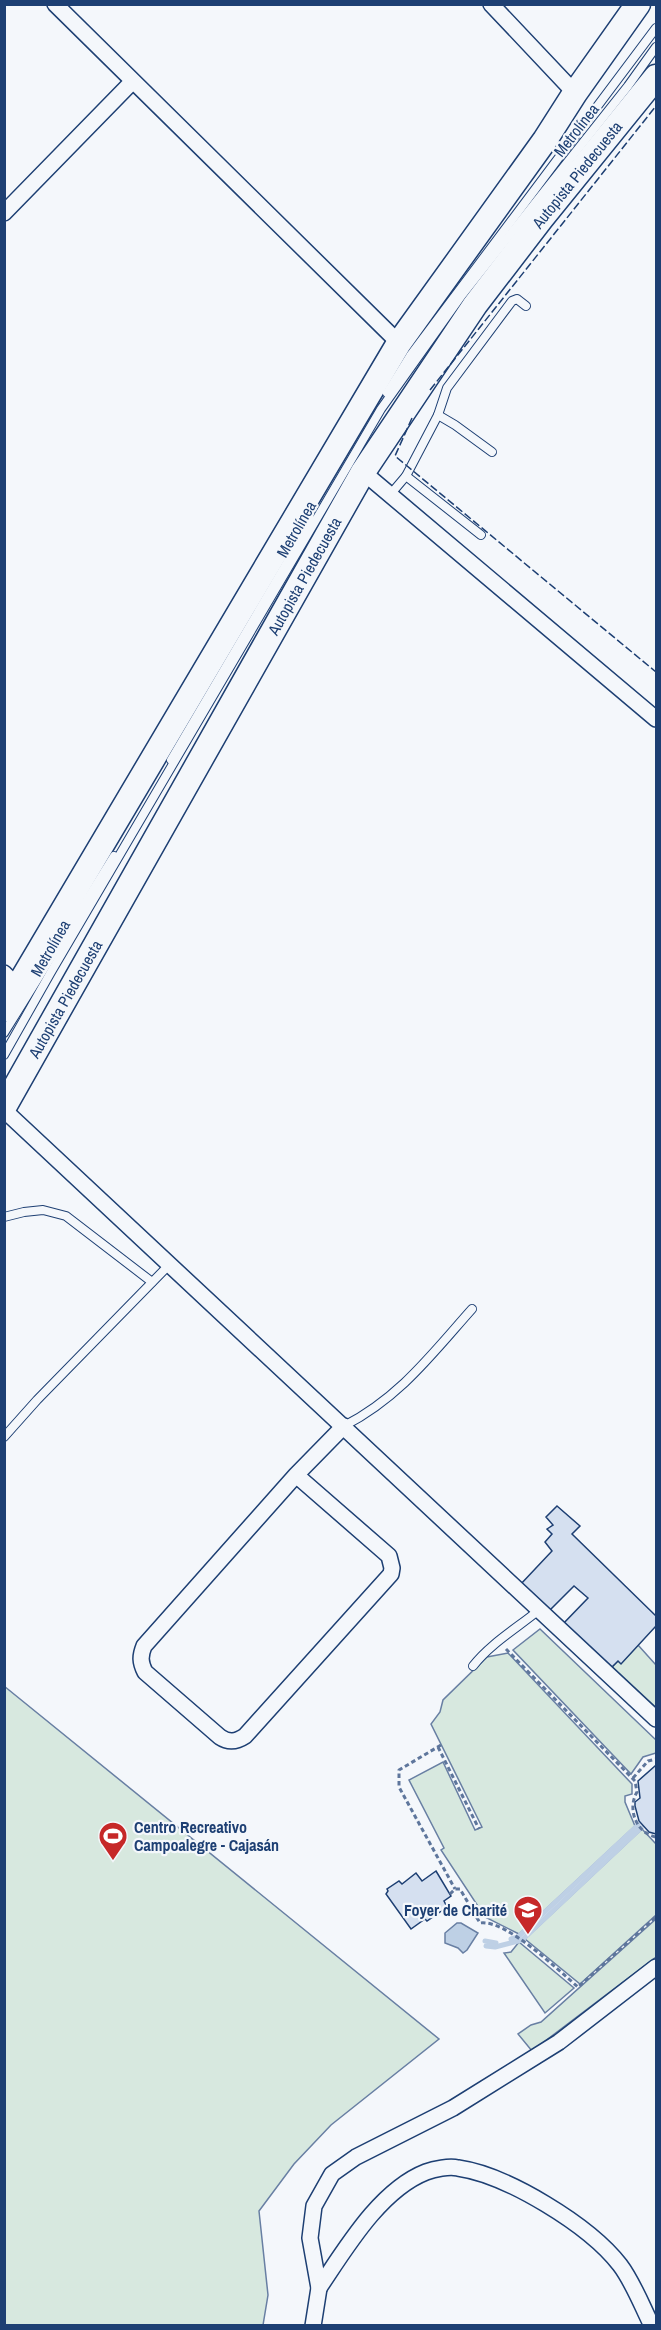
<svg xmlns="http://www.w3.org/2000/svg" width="661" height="2330" viewBox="0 0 661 2330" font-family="'Archivo Narrow',sans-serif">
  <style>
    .green { fill: #d7e8df; stroke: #687fa3; stroke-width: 1.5 }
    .water { fill: #bed0e5; stroke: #687fa3; stroke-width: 1.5 }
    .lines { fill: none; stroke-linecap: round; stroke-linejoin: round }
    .stream { stroke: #bed0e5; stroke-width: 5 }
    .building { fill: #d5e0f0; stroke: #1d3f73; stroke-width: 1.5 }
    .service-casing { stroke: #1d3f73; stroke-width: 10 }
    .minor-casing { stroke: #1d3f73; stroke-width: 18 }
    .trunk-casing { stroke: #1d3f73; stroke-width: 27 }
    .path { stroke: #5e769c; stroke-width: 3; stroke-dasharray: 4.5 3; stroke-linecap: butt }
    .service { stroke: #f4f7fb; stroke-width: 8 }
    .minor { stroke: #f4f7fb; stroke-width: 15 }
    .trunk { stroke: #f4f7fb; stroke-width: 24 }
    .fence { stroke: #1d3f73; stroke-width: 1.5; stroke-dasharray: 8 3; stroke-linecap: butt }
    .labels { text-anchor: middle; stroke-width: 4.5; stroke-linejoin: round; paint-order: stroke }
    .street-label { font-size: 16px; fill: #1d3f73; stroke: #f4f7fb }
    .poi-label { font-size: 16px; font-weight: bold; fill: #1d3f73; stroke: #f4f7fb; text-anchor: start }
  </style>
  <rect width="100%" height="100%" fill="#f4f7fb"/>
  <g class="green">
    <path d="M 540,1629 L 656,1740 L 656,1753 L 643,1757 L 631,1774 L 513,1650 Z"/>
    <path d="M 638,1645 L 656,1665 L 656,1711 L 612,1667 L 618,1661 L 621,1663 Z"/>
    <path d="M 508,1653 L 632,1784 L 632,1794 L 625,1796 L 625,1802 L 635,1826 L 519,1934 L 485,1917 L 441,1850 L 444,1848 L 409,1780 L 443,1762 L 475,1830 L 482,1827 L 431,1724 L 440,1712 L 443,1700 L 487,1657 Z"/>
    <path d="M 4,1686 L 439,2039 L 331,2125 L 294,2164 L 259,2211 L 268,2295 L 263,2325 L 5,2325 Z"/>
    <path d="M 642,1829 L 656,1844 L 656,1915 L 580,1984 L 525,1939 Z"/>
    <path d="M 656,1919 L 656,1957 L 532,2051 L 518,2034 L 531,2025 L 541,2022 Z"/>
    <path d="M 519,1942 L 574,1988 L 545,2013 L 504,1953 L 511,1952 Z"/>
  </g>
  <path class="water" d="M 457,1923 L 461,1923 L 478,1933 L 467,1950 L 463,1953 L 458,1948 L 445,1943 L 445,1933 Z"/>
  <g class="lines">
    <g class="stream">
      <path d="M 511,1939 L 518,1937 L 638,1825"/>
      <path d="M 485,1941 L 496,1943"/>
      <path d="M 486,1946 L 495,1947 L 522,1940 L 641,1828"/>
    </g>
  </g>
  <g class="building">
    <path d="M 557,1506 L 580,1526 L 572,1534 L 656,1616 L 656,1626 L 621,1664 L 618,1661 L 611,1668 L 562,1625 L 588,1598 L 574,1586 L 548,1612 L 520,1585 L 552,1551 L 545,1542 L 552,1534 L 547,1529 L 553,1525 L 546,1517 Z"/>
    <path d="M 655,1766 L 656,1766 L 656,1834 L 649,1832 L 639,1821 L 635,1806 L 635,1802 L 640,1798 L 638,1781 Z"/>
    <path d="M 436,1871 L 451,1896 L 444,1901 L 447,1907 L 427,1921 L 425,1919 L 411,1929 L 386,1894 L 388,1891 L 387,1889 L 399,1881 L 402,1884 L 416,1873 L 422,1881 Z"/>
  </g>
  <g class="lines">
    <g class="service-casing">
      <g id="service">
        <path d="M 387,393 L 410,356 L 656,28"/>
        <path d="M 438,415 L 447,388 L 512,301 L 517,299 L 526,306"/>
        <path d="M 406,476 L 481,535"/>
        <path d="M 389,496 L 406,476 L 438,415 L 455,425 L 492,452"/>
        <path d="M 171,760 L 312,520"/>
        <path d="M 4,1033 L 114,856"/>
        <path d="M 4,1055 L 51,972 L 381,409 L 462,295 L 628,86 L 656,47"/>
        <path d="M 4,1217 L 24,1212 L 43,1210 L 66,1216 L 152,1282"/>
        <path d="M 344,1426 C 400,1397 431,1355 472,1309"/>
        <path d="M 4,1437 L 37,1400 L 170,1264"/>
        <path d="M 473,1666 C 490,1644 517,1628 539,1610"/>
      </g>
    </g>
    <g class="minor-casing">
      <g id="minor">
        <path d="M 55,4 L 399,343"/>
        <path d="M 491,4 L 575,93"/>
        <path d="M 4,213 L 132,82"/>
        <path d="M 363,472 L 656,719"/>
        <path d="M 4,973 L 18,987"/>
        <path d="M 4,1110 L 656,1719"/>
        <path d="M 296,1475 L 389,1556 L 392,1568 L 391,1574 L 245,1736 C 236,1742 229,1743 220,1737 L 145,1672 C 140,1662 140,1656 144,1646 L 296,1475 L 344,1426"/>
        <path d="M 319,2288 C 346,2248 380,2190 426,2172 C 434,2169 449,2166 458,2168 C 507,2175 589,2225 620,2265 C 633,2282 642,2306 652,2326"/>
        <path d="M 313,2326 L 319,2288 L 310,2238 L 314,2206 L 332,2174 L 356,2157 L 453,2108 L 559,2042 L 656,1967"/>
      </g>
    </g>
    <g class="trunk-casing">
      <g id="trunk">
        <path d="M 4,1010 L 399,343 L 545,140 L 575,93 L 638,4"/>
        <path id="s1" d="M 4,1107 L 363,472 L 475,305 L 541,219 L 656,77"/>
      </g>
    </g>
    <g class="path">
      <path d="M 506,1649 L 635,1781 L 637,1792 C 627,1809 636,1833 656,1837"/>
      <path d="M 441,1745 L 399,1770 L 399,1787 L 455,1889"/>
      <path d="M 438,1747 L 479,1829"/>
      <path d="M 633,1778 L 648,1761 L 656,1759"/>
      <path d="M 450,1894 L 455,1889 L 460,1889 L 480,1923 C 506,1919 558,1970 578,1987 L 656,1917"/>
    </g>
    <use href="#service" class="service"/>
    <use href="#minor" class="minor"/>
    <use href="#trunk" class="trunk"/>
    <g class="fence">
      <path d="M 430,390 L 656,106"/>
      <path d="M 412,418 L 395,456 L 656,672"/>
    </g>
  </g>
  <defs>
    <g id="stadium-pin" transform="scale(1.5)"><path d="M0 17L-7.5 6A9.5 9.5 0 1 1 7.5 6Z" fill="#c62828" stroke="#f4f7fb"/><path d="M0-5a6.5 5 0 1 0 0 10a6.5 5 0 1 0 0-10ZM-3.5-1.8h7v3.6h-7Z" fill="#fff"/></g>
    <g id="university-pin" transform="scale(1.5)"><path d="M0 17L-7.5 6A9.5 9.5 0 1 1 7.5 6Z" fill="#c62828" stroke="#f4f7fb"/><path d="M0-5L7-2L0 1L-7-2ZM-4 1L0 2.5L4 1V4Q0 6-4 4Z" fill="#fff"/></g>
  </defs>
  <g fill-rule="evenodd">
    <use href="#stadium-pin" x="113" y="1836"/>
    <use href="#university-pin" x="528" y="1910"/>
  </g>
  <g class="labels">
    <g class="street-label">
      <text transform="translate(576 130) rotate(-52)" y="6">Metrolínea</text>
      <text dy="6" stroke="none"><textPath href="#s1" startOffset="1096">Autopista Piedecuesta</textPath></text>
      <text transform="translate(296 529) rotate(-60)" y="6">Metrolínea</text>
      <text dy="6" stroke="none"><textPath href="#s1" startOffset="610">Autopista Piedecuesta</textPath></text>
      <text transform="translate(50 948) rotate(-60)" y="6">Metrolínea</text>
      <text dy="6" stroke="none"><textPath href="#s1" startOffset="124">Autopista Piedecuesta</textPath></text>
    </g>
    <g class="poi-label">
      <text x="134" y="1833">Centro Recreativo<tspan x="134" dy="18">Campoalegre - Cajasán</tspan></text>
      <text x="507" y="1916" text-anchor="end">Foyer de Charité</text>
    </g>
  </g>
  <rect width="661" height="2330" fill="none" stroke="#1d3f73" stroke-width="12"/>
</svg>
